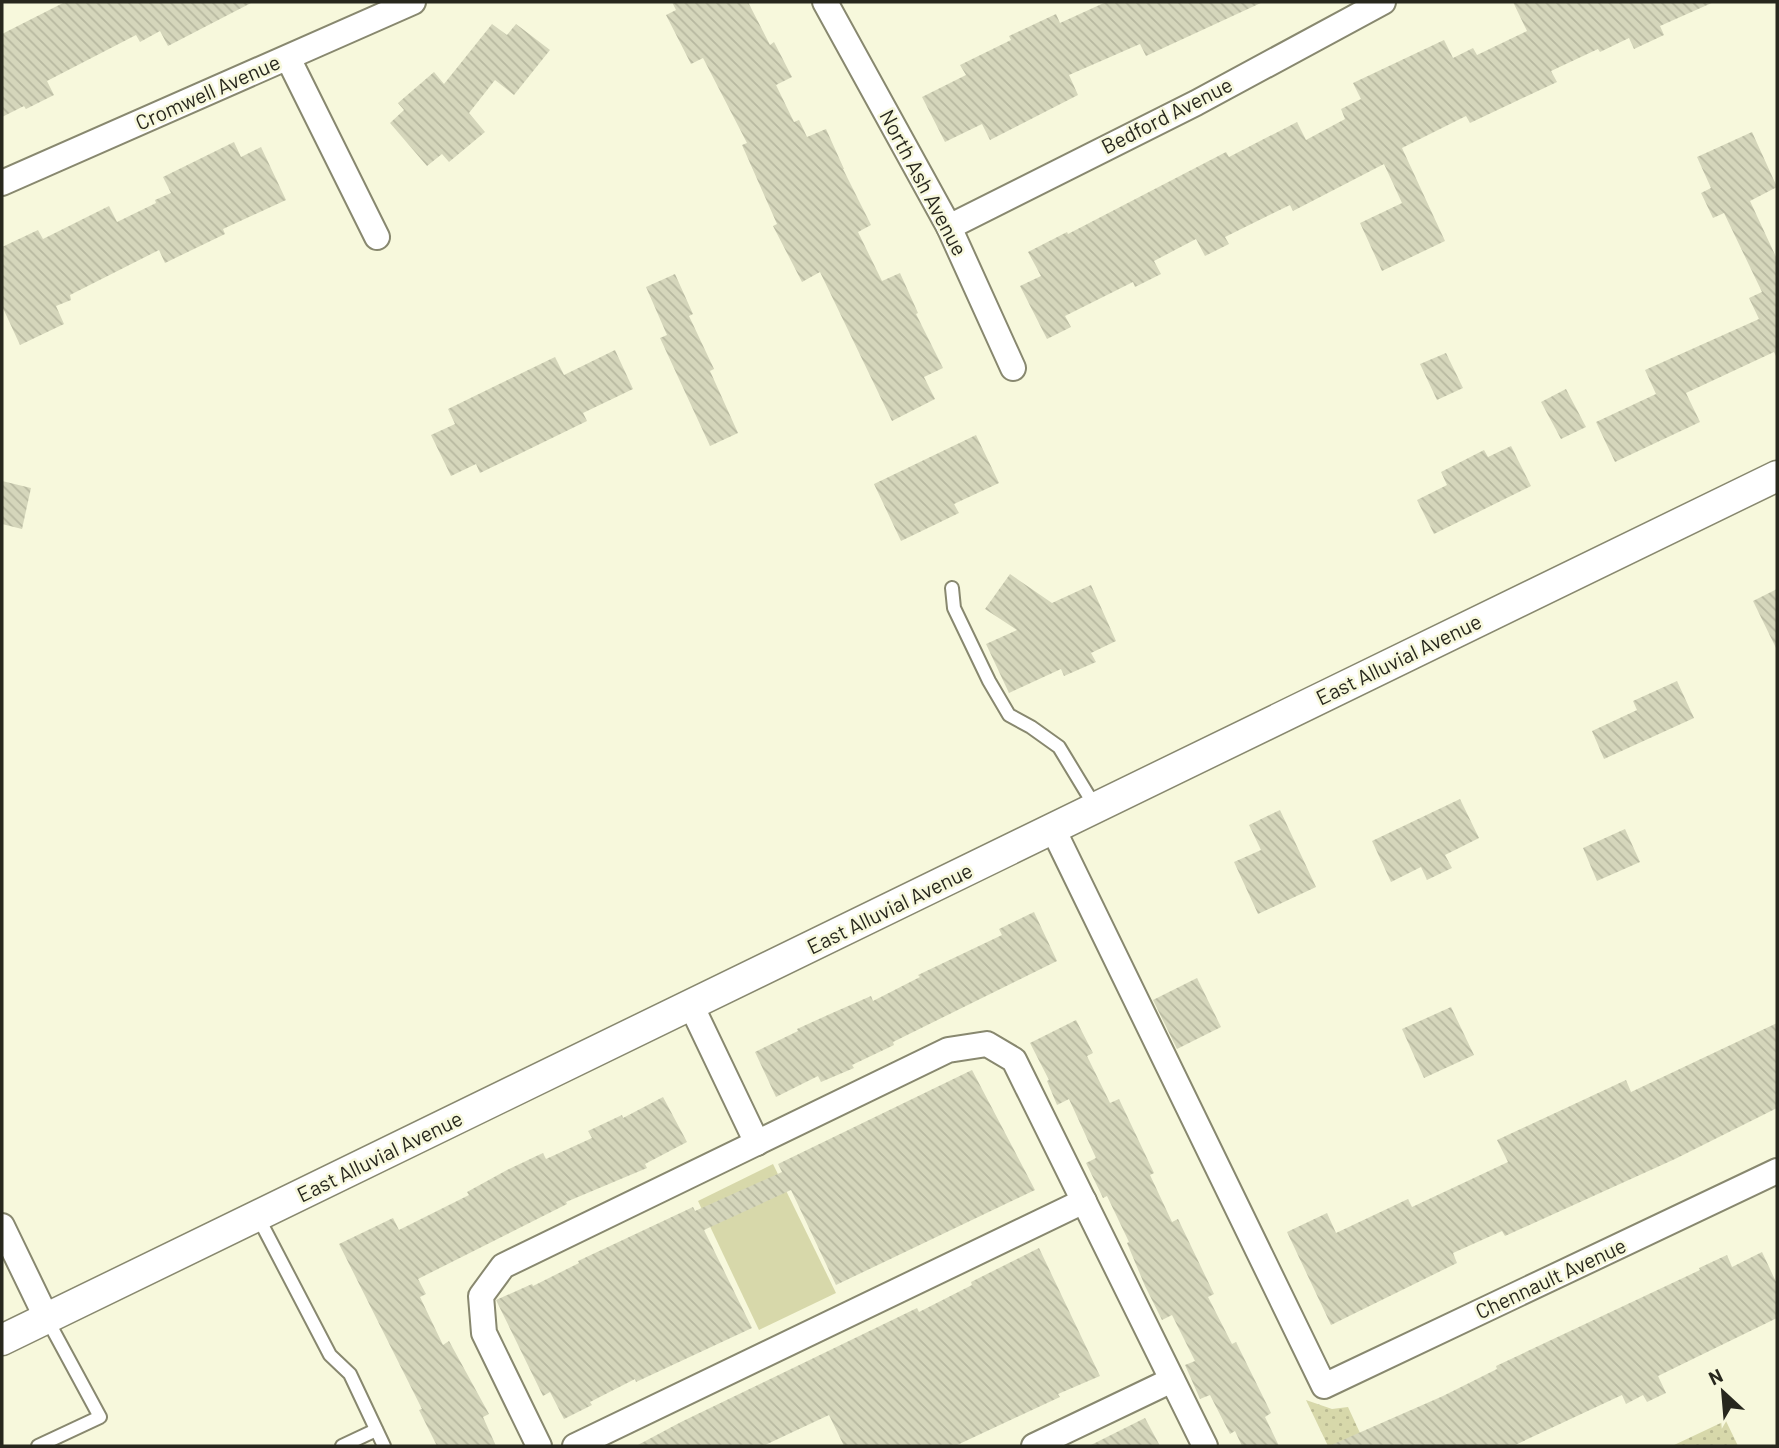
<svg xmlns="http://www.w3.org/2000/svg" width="1779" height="1448" viewBox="0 0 1779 1448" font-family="Barlow,sans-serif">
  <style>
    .grass { fill: url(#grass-dots) }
    .park { fill: #d7d8aa }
    .building { fill: url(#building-back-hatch) }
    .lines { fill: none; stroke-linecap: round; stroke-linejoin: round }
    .service-casing { stroke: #88886f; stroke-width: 16 }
    .minor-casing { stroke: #88886f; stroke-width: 28 }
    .tertiary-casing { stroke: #88886f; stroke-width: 33 }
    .service { stroke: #fff; stroke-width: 12 }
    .minor { stroke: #fff; stroke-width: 24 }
    .tertiary { stroke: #fff; stroke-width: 30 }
    .labels { text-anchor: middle; stroke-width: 5; stroke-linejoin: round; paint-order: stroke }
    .street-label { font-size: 21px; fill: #27271d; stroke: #f7f8dc }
  </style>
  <defs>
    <pattern id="grass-dots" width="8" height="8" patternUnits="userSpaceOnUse" patternTransform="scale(1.75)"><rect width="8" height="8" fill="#d7d8aa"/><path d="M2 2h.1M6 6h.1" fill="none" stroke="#b9b992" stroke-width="1.8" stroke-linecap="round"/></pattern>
    <pattern id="building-back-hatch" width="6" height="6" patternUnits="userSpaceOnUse" patternTransform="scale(1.75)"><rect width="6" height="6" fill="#d5d6bb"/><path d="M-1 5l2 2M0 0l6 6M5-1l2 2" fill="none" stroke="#b7b8a0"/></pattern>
  </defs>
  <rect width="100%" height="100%" fill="#f7f8dc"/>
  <g class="grass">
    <path d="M 1306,1400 L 1332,1409 L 1348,1407 L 1366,1446 L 1328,1446 Z"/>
    <path d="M 1726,1421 L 1738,1446 L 1672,1446 L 1725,1421 Z"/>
  </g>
  <path class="park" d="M 773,1164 L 836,1293 L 759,1330 L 698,1201 Z"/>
  <g class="building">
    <path d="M 65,2 L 253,2 L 168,46 L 160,31 L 140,42 L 136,35 L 47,81 L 54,95 L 26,109 L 24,106 L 2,117 L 2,34 Z"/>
    <path d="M 672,2 L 748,2 L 770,45 L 774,42 L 792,77 L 776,85 L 794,122 L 799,120 L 807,137 L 826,129 L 844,169 L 843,169 L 871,225 L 858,232 L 882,281 L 900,273 L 918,313 L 916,314 L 943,368 L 924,377 L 935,399 L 892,421 L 820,272 L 802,282 L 773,226 L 777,224 L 742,145 L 747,143 L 703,58 L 691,64 L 666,15 L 676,10 Z"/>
    <path d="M 1106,2 L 1263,2 L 1146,56 L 1140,44 L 1069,75 L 1078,95 L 990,140 L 982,124 L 945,142 L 922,97 L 966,75 L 960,65 L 1011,40 L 1009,36 L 1056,14 L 1060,23 Z"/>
    <path d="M 1513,2 L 1714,2 L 1660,26 L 1664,35 L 1634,49 L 1629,38 L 1600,52 L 1598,49 L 1551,71 L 1557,82 L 1470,123 L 1466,116 L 1402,148 L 1445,241 L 1382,271 L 1360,223 L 1402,203 L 1384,164 L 1293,211 L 1290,205 L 1225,237 L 1229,244 L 1205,256 L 1196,239 L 1154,261 L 1161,274 L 1135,287 L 1133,282 L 1065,316 L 1071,327 L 1047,339 L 1020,286 L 1041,276 L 1028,252 L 1067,232 L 1068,234 L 1226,152 L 1229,157 L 1297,122 L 1306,140 L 1345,119 L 1341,109 L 1361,99 L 1353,83 L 1444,40 L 1453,58 L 1473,48 L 1477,55 L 1527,31 Z"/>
    <path d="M 492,24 L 507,35 L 516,24 L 550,50 L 514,95 L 495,80 L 469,113 L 485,132 L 449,162 L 442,154 L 427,166 L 390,123 L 404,110 L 398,103 L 434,72 L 444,84 Z"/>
    <path d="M 1752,132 L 1777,187 L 1750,201 L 1777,259 L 1777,358 L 1774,352 L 1686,393 L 1700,422 L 1615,462 L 1596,422 L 1656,394 L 1645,370 L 1759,319 L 1749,298 L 1762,292 L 1724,213 L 1713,218 L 1701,193 L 1711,188 L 1697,157 Z"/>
    <path d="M 234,142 L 241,157 L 261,147 L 286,200 L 223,229 L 225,234 L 165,263 L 159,250 L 70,295 L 71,300 L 56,306 L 64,324 L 20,345 L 2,306 L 2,247 L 38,230 L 43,239 L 109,206 L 117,222 L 156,203 L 155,200 L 171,193 L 163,177 Z"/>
    <path d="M 675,274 L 693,314 L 689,316 L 714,369 L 710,371 L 738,433 L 710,446 L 660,338 L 667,335 L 646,287 Z"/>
    <path d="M 615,350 L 633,389 L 583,413 L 587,421 L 480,473 L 476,464 L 451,476 L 431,435 L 455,424 L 448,409 L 555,357 L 564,375 Z"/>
    <path d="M 1446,353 L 1463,388 L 1437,400 L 1420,364 Z"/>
    <path d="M 1566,389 L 1586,427 L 1561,439 L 1541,402 Z"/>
    <path d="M 976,435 L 999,483 L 954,504 L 959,513 L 901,541 L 874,484 Z"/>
    <path d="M 1511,446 L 1531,486 L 1434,534 L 1417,500 L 1447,485 L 1441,472 L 1484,450 L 1488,457 Z"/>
    <path d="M 2,481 L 31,488 L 22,529 L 2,524 Z"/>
    <path d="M 1010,574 L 1052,603 L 1091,585 L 1116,641 L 1091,653 L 1096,662 L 1064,676 L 1061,669 L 1009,693 L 986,644 L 1017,630 L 985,609 Z"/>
    <path d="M 1777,589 L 1777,650 L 1753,601 Z"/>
    <path d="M 1677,681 L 1694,718 L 1604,759 L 1592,731 L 1637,710 L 1633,701 Z"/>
    <path d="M 1460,799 L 1479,838 L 1445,855 L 1452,868 L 1427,880 L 1421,867 L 1391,882 L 1372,841 Z"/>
    <path d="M 1280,810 L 1316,887 L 1258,914 L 1234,862 L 1261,850 L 1249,825 Z"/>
    <path d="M 1625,829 L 1640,862 L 1597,881 L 1583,848 Z"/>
    <path d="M 1034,912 L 1057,961 L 893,1042 L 894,1045 L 852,1065 L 854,1068 L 821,1082 L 818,1076 L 776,1097 L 755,1052 L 798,1031 L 797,1029 L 830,1014 L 871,996 L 873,1001 L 920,977 L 918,975 L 1002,935 L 999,929 Z"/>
    <path d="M 1197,978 L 1221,1027 L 1177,1049 L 1153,1000 Z"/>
    <path d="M 1451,1007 L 1474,1055 L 1424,1078 L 1402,1029 Z"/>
    <path d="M 1076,1020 L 1093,1053 L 1087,1056 L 1110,1103 L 1119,1099 L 1154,1173 L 1150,1175 L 1172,1222 L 1178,1219 L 1214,1294 L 1208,1297 L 1232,1344 L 1236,1342 L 1271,1413 L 1265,1417 L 1279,1446 L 1242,1446 L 1235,1431 L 1230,1434 L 1210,1395 L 1200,1399 L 1185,1365 L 1195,1361 L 1172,1315 L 1162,1320 L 1145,1286 L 1127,1243 L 1129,1242 L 1107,1196 L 1103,1198 L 1086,1163 L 1096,1158 L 1069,1099 L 1057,1105 L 1047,1081 L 1049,1080 L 1030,1043 Z"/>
    <path d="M 1777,1023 L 1777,1108 L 1675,1159 L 1505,1236 L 1502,1231 L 1453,1253 L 1457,1263 L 1331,1325 L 1287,1232 L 1327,1213 L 1336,1233 L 1408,1199 L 1412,1207 L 1508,1162 L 1497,1140 L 1626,1080 L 1631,1092 Z"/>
    <path d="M 972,1070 L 1035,1190 L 836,1285 L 791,1190 L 704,1230 L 752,1328 L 636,1382 L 635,1379 L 590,1402 L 592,1405 L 564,1419 L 550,1392 L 543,1396 L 496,1300 L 532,1284 L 533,1286 L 579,1263 L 578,1261 L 693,1207 L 695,1211 L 782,1172 L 778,1164 Z"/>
    <path d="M 663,1097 L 687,1142 L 645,1164 L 647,1168 L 566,1202 L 567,1204 L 418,1279 L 426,1294 L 420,1297 L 443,1345 L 449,1341 L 489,1414 L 483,1417 L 496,1446 L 437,1446 L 419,1410 L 422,1409 L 339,1244 L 393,1218 L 399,1230 L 469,1195 L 467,1192 L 507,1170 L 543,1153 L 546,1159 L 592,1138 L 588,1131 L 622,1115 L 623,1118 Z"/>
    <path d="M 1039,1248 L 1100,1376 L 1058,1394 L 1060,1397 L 955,1446 L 844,1446 L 829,1415 L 763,1446 L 636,1446 L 681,1422 L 884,1324 L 917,1308 L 919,1312 L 972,1285 L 971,1282 Z"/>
    <path d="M 1762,1252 L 1777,1284 L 1777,1318 L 1658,1376 L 1666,1393 L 1647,1402 L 1643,1395 L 1626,1404 L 1622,1395 L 1513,1446 L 1329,1446 L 1443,1396 L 1497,1369 L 1496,1366 L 1700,1270 L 1699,1268 L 1727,1255 L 1732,1267 Z"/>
    <path d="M 1145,1418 L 1160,1446 L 1089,1446 Z"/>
  </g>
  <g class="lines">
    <g class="service-casing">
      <g id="service">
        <path d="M 952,588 L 954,608 L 989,681 L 1009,715 L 1031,727 L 1059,747 L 1096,808"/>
        <path d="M 258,1217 L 330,1355 L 350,1374 L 384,1446"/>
        <path d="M 38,1446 L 100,1417 L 47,1319"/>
        <path d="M 342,1446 L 376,1430"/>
      </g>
    </g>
    <g class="minor-casing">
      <g id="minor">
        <path d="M 825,2 L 949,227 L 1013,368"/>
        <path d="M 288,58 L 377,237"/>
        <path d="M 2,183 L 413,2"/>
        <path d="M 949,227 L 1196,103 L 1383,2"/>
        <path d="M 1053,829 L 1324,1386 L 1777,1171"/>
        <path d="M 691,1005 L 757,1143"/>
        <path d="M 2,1226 L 47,1319"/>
        <path d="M 539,1446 L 484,1333 L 481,1296 L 503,1266 L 948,1050 L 987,1044 L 1014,1060 L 1205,1446"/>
        <path d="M 575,1446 L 1084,1201"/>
        <path d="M 1034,1446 L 1172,1380"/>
      </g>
    </g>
    <g class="tertiary-casing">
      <path id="tertiary" d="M 2,1340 L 1777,476"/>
    </g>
    <use href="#service" class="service"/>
    <use href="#minor" class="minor"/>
    <use href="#tertiary" class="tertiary"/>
  </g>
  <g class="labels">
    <g class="street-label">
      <text transform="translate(208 93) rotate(-24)" y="7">Cromwell Avenue</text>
      <text transform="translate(1167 116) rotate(-27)" y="7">Bedford Avenue</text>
      <text transform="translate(923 183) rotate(62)" y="7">North Ash Avenue</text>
      <text transform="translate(1399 660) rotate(-26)" y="7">East Alluvial Avenue</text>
      <text transform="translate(890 909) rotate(-26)" y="7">East Alluvial Avenue</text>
      <text transform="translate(380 1157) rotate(-26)" y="7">East Alluvial Avenue</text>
      <text transform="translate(1551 1279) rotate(-25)" y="7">Chennault Avenue</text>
    </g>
  </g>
  <rect width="1779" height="1448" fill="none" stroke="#27271d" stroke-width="7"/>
  <g transform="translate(1723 1392) rotate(334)" stroke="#f7f8dc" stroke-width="5" paint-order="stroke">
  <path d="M0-5L12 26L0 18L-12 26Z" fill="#27271d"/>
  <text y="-10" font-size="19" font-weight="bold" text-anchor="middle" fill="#27271d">N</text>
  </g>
</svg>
